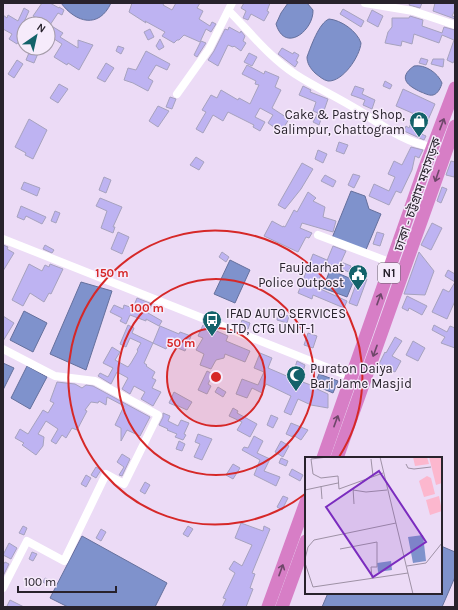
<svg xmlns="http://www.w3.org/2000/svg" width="458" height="610" viewBox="0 0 458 610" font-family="Karla,'Noto Sans Bengali',sans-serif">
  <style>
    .water { fill: #7f92cc; stroke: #65709c }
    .building { fill: #beb3f2; stroke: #a6a2be }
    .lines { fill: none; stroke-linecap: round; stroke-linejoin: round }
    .minor { stroke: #fff; stroke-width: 8 }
    .trunk { stroke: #d77ec6; stroke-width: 13 }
    .oneway { stroke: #6e476a }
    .ring { fill: none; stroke: #d62828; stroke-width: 2 }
    .labels { text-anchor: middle; stroke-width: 3; stroke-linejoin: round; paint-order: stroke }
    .shield { fill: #f6ebfb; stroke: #665e6a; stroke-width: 1 }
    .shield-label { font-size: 12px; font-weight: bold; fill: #28222c }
    .poi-label { font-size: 13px; fill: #28222c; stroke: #f6ebfb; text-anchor: end }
    .street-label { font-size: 13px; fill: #28222c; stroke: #f6ebfb }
    .inset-road { fill: none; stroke: #9e91a5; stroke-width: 1 }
    .view { fill: #7b2cbf; fill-opacity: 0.15; stroke: #7b2cbf; stroke-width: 2 }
    .inset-edge { fill: none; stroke: #28222c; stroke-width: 2 }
    .centre { fill: #d62828; stroke: #f6ebfb; stroke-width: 2 }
    .ring-label { font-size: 12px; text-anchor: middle; font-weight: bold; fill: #d62828; stroke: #f6ebfb; stroke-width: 3; stroke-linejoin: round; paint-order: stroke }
  </style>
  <rect width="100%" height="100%" fill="#ecdbf6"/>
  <g class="water">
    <path d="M 61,3 L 111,3 C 99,29 76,23 61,3 Z"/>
    <path d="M 288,3 L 307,3 L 313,10 C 314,30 285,54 276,24 L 281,13 Z"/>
    <path d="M 329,19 C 341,20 357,31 361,43 C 360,56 343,82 328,81 C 323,80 319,76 315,73 C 310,68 307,63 307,57 C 311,46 319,23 329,19 Z"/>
    <path d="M 414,66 C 425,64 438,73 442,83 C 441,87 438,94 433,95 C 429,96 424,93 421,92 C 408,86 397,78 414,66 Z"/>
    <path d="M 351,191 L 365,196 L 369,209 L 381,214 L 365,252 L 332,238 Z"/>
    <path d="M 230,260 L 250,270 L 235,303 L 214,294 Z"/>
    <path d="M 330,270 L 354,280 L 347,297 L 323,288 Z"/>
    <path d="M 81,282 L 112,291 L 86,370 L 50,354 Z"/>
    <path d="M 24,311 L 47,323 L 33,352 L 10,340 Z"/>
    <path d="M 3,363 L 14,368 L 3,390 Z"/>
    <path d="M 27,366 L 47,377 L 30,409 L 11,398 Z"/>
    <path d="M 319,374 L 338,381 L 333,393 L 314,385 Z"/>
    <path d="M 82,536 L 167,583 L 155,607 L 68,607 L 50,598 Z"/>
    <path d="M 441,546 L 455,552 L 455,577 L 442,607 L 322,607 L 328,593 L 441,593 Z"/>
  </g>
  <g class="building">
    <path d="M 42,3 L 50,3 L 59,8 L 59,7 L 64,10 L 62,15 L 58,13 L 50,25 L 63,33 L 60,37 L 78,48 L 78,40 L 93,45 L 79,70 L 68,63 L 67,65 L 54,57 L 62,44 L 48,35 L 48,24 L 33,16 Z"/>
    <path d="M 132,3 L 164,3 L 163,5 L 172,10 L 176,3 L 200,3 L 197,8 L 203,11 L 199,19 L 210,26 L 212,22 L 216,24 L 211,32 L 206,29 L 200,42 L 184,35 L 179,40 L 177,40 L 174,43 L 162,36 L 165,32 L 145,21 L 146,23 L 129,12 Z"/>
    <path d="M 244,3 L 270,3 L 267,11 L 269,12 L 264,21 L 251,14 L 248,20 L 243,18 L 246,11 L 241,8 Z"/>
    <path d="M 410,3 L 422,3 L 420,8 L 409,5 Z"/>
    <path d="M 435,3 L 455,3 L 455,10 L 452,16 L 455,17 L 455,19 L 433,11 Z"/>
    <path d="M 24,8 L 29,11 L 24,22 L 24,32 L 17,44 L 9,39 L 12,34 L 3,29 L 3,15 L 7,18 L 8,15 L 18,21 Z"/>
    <path d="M 343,9 L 364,21 L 361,27 L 340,14 Z"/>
    <path d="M 372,10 L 383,16 L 378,27 L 367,21 Z"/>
    <path d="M 410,16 L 423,20 L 422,26 L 442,33 L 444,27 L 455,30 L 455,59 L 453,63 L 447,60 L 454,40 L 442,35 L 439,43 L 414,34 L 412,44 L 402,41 L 401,46 L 385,43 L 388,32 L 392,27 L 392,18 L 409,18 Z"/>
    <path d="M 229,27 L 240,33 L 241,31 L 245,36 L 243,41 L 246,43 L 241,51 L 234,46 L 233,47 L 228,45 L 218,66 L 208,60 L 214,51 L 225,29 L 228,30 Z"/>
    <path d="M 150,29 L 154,37 L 148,40 L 144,32 Z"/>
    <path d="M 160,39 L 164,47 L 159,50 L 156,46 Z"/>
    <path d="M 201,41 L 206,43 L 197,57 L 194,55 Z"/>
    <path d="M 118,46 L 124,48 L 121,54 L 116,51 Z"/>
    <path d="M 31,48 L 39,51 L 34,63 L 26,60 Z"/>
    <path d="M 282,48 L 293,54 L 294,52 L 299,55 L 296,61 L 298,62 L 295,67 L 278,54 Z"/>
    <path d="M 146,51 L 170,64 L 167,70 L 156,65 L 148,78 L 153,81 L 148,91 L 133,83 L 124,80 L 128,68 L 136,70 Z"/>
    <path d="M 249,53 L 257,57 L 252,66 L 244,62 Z"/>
    <path d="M 421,58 L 428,60 L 426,65 L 419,63 Z"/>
    <path d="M 433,59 L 444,59 L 443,67 L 431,64 Z"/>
    <path d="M 17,60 L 23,64 L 14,78 L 8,74 Z"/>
    <path d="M 106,63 L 114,68 L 105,82 L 97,78 Z"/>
    <path d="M 247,65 L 264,74 L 265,71 L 279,77 L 275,87 L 281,90 L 272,108 L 289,119 L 281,132 L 268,123 L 273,115 L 260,108 L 255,117 L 265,122 L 260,131 L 253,127 L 254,125 L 228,112 L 223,121 L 213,115 L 203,133 L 196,129 L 206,112 L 202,110 L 211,95 L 217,98 L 221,90 L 238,100 L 239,98 L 250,104 L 259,85 L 255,84 L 256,81 L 242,74 Z"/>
    <path d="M 385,81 L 392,85 L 390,89 L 383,86 Z"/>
    <path d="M 59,84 L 68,89 L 58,103 L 50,98 Z"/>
    <path d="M 303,86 L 311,90 L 310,92 L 328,99 L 319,125 L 313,122 L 318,113 L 313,111 L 316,102 L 299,95 Z"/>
    <path d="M 355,86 L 364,89 L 362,94 L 375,100 L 372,109 L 363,105 L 365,100 L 351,95 Z"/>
    <path d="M 403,89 L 435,104 L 428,120 L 396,106 Z"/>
    <path d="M 170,97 L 176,99 L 172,109 L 166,107 Z"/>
    <path d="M 158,106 L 169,111 L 158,127 L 149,121 Z"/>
    <path d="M 29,119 L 47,130 L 33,159 L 25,155 L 26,153 L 15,147 Z"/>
    <path d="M 411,123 L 421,129 L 419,133 L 426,136 L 424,140 L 404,131 L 406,126 L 409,128 Z"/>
    <path d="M 339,142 L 348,145 L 344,154 L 336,151 Z"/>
    <path d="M 411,147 L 423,150 L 419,158 L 415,156 L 412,170 L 401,193 L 396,191 L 389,205 L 369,196 L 374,184 L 389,191 L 395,177 L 388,174 L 394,161 L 402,165 Z"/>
    <path d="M 318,150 L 327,154 L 323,163 L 315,159 Z"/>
    <path d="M 196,157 L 204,162 L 199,170 L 190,165 Z"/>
    <path d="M 451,161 L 455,162 L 455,173 L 454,177 L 446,175 Z"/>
    <path d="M 302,163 L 313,169 L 301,189 L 285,209 L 278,205 Z"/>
    <path d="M 353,174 L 360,176 L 354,188 L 348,185 Z"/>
    <path d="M 325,175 L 336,181 L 333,187 L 321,181 Z"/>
    <path d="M 104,177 L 111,180 L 106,193 L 99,190 Z"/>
    <path d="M 24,182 L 40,188 L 37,196 L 21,189 Z"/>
    <path d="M 442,187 L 447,189 L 441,203 L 437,201 Z"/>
    <path d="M 308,192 L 316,198 L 313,201 L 325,207 L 323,217 L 336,221 L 333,232 L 302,223 L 300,228 L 312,233 L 309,238 L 306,237 L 298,252 L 264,236 L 272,221 L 283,227 L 283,226 L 285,227 L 294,210 L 297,212 Z"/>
    <path d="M 100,198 L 122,207 L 113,227 L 115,227 L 113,233 L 101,228 L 107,211 L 96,206 Z"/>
    <path d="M 21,206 L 46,217 L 42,224 L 26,216 L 24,220 L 17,217 Z"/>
    <path d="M 55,211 L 60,213 L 56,223 L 51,221 Z"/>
    <path d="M 432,223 L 442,228 L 431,250 L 421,245 Z"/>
    <path d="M 118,232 L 129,237 L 122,254 L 111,249 Z"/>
    <path d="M 377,232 L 384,234 L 380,246 L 373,244 Z"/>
    <path d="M 3,245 L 8,247 L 7,249 L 14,253 L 3,271 Z"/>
    <path d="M 45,245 L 54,250 L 52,253 L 43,249 Z"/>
    <path d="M 333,246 L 346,251 L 341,262 L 351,266 L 349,272 L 326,263 Z"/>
    <path d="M 222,252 L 229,257 L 226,262 L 219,257 Z"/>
    <path d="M 419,252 L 434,271 L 425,295 L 404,294 Z"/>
    <path d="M 313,254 L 327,260 L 316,287 L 347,301 L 344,308 L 313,295 L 312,299 L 298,293 Z"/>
    <path d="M 29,264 L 42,271 L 45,265 L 49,267 L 50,264 L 63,269 L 51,294 L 49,293 L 44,302 L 30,293 L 23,306 L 12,300 Z"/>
    <path d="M 448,270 L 455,274 L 455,301 L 447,319 L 432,312 L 443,289 L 449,292 L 455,282 L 445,276 Z"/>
    <path d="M 359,276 L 367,279 L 357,306 L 349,303 Z"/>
    <path d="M 407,296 L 427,306 L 422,315 L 409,308 L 408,311 L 402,308 Z"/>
    <path d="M 137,298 L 152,304 L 148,313 L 162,321 L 159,326 L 146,319 L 146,321 L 130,315 L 126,324 L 120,321 L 122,318 L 110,312 L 114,305 L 123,309 L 124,305 L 133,308 Z"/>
    <path d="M 278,314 L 289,316 L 287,323 L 277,320 Z"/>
    <path d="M 3,316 L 14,323 L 3,341 Z"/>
    <path d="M 242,320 L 250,323 L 248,329 L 240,326 Z"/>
    <path d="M 128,325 L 134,328 L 132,333 L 153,343 L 160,326 L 179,334 L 180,332 L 191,336 L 185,351 L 168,344 L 166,349 L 153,343 L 144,363 L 147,365 L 146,366 L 155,372 L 152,378 L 156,380 L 152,388 L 161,392 L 153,406 L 141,399 L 145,392 L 134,386 L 130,394 L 122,389 L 128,378 L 117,372 L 111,384 L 98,376 L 100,373 L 108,377 L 113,368 L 103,363 L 112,347 L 120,352 L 115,360 L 128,367 L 131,363 L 138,351 L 137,350 L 141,343 L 130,338 L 126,347 L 120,344 Z"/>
    <path d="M 203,325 L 228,336 L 226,341 L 250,351 L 245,362 L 225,354 L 224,358 L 216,360 L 211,369 L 200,365 L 204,354 L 196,350 L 203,338 L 198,336 Z"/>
    <path d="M 434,325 L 447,332 L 450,326 L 455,328 L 455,348 L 441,343 L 445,337 L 432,330 Z"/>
    <path d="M 308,333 L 317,336 L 313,348 L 304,345 Z"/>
    <path d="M 395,337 L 402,341 L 392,356 L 401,361 L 395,372 L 379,364 L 385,352 L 386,353 Z"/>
    <path d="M 413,341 L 425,348 L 418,361 L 406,355 Z"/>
    <path d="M 260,353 L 272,358 L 268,368 L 289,377 L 292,377 L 297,361 L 305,365 L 300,381 L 316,387 L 317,389 L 328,394 L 328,408 L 311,405 L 298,399 L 291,415 L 284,412 L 291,396 L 266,384 L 262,393 L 252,388 L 247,398 L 236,394 L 242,379 L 258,385 L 264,372 L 254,368 Z"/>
    <path d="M 207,371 L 213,374 L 208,384 L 211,386 L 207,394 L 198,390 Z"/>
    <path d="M 57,382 L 75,384 L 82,388 L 86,385 L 93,386 L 150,417 L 140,436 L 127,430 L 121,441 L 121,428 L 115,425 L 124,406 L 107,397 L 106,405 L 99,401 L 98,403 L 91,402 L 85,410 L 87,411 L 77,430 L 72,428 L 66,438 L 62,435 L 56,444 L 51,441 L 58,429 L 46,421 L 38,434 L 44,437 L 43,446 L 36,455 L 22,445 L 24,443 L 15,438 L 20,429 L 28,434 L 43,410 L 48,413 L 54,403 L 50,401 Z"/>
    <path d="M 218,387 L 226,392 L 223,397 L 215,392 Z"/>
    <path d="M 174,392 L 192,402 L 187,410 L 176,405 L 176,406 L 169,403 Z"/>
    <path d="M 233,408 L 238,411 L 237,413 L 257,424 L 250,437 L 237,430 L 242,422 L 229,416 Z"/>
    <path d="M 163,413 L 170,416 L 168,421 L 178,426 L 181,420 L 189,423 L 184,434 L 186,435 L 183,440 L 175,437 L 177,434 L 167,430 L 168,429 L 159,425 L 163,417 Z"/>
    <path d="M 271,415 L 278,418 L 273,428 L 267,425 Z"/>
    <path d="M 291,423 L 308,430 L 301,440 L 293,435 L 293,437 L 286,434 Z"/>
    <path d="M 198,434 L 212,439 L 202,460 L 194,457 L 200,444 L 195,442 Z"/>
    <path d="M 254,436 L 263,441 L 257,453 L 270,459 L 264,471 L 280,477 L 276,486 L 254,475 L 260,460 L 242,450 L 244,447 L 248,448 Z"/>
    <path d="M 179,441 L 185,444 L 182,451 L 176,449 Z"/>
    <path d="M 281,441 L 289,446 L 283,457 L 275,452 Z"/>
    <path d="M 122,454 L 130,459 L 122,476 L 119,475 L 124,467 L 117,462 Z"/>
    <path d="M 281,458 L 288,461 L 286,466 L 279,463 Z"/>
    <path d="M 233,464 L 240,468 L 233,479 L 226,475 Z"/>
    <path d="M 96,467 L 101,470 L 96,478 L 91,475 Z"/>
    <path d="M 292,469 L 303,475 L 300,481 L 289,475 Z"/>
    <path d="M 86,475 L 91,478 L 86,487 L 81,484 Z"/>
    <path d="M 145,482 L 150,485 L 145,494 L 140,491 Z"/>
    <path d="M 283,496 L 288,498 L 282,510 L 277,507 Z"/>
    <path d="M 241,523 L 263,531 L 264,526 L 270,529 L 252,573 L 255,574 L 250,588 L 253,589 L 246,607 L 222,607 L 226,599 L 223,598 L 235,573 L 229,569 L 234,561 L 242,566 L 252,545 L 235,538 Z"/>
    <path d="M 23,526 L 27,528 L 24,535 L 19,533 Z"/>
    <path d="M 188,526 L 193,529 L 188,537 L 183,534 Z"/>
    <path d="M 101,529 L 106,532 L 101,541 L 96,538 Z"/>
    <path d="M 9,543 L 17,548 L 11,559 L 3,555 Z"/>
    <path d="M 32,552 L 37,554 L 33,561 L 29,559 Z"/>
    <path d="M 5,562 L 9,564 L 3,576 L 3,565 Z"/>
    <path d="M 45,578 L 51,581 L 49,586 L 43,582 Z"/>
    <path d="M 10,600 L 24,607 L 10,607 L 7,606 Z"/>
  </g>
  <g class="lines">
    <g class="minor">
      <path d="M 365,3 L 413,11 L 455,25"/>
      <path d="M 229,11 C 250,32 269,57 295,74 C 315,87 337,97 358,110 C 382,125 405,143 433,147"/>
      <path d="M 177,94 L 209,49 L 232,3"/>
      <path d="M 318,235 L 392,263"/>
      <path d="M 3,239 L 351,377"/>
      <path d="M 3,349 L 55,376 L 95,381 L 158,415 L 124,484 L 106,474 L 64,561 L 27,541 L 3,588"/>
    </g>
    <g class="trunk">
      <path d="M 323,458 L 425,167 L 455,88"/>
      <path d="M 337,458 L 455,126"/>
      <path d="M 268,607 L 306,502"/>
      <path d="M 282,607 L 306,541"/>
    </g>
  </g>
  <defs><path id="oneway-shaft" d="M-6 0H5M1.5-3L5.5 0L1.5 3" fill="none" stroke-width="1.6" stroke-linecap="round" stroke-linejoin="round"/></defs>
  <g class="oneway">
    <use href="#oneway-shaft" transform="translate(442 124) rotate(-69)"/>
    <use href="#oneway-shaft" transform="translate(437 176) rotate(109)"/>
    <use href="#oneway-shaft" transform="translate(379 299) rotate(-70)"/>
    <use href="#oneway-shaft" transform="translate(375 351) rotate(110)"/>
    <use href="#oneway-shaft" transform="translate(336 421) rotate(-70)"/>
    <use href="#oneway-shaft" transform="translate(281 570) rotate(-70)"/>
  </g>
  <circle cx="216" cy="377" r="49" fill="#d62828" fill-opacity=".12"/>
  <g class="ring">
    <circle cx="216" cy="377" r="49"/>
    <circle cx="216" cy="377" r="98"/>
    <path d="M305 494A147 147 0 1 1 339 457"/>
  </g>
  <defs>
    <g id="shop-pin" transform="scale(1)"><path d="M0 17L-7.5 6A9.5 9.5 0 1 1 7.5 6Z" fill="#13626a" stroke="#f6ebfb"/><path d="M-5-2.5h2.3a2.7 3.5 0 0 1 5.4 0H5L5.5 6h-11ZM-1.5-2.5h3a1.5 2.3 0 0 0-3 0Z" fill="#fff"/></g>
    <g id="civic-pin" transform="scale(1)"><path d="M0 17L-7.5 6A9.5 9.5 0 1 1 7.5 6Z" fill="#13626a" stroke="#f6ebfb"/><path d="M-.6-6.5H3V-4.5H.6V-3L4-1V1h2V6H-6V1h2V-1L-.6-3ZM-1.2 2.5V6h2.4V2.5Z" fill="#fff"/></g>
    <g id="bus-pin" transform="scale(1)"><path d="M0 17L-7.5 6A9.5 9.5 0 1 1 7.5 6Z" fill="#13626a" stroke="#f6ebfb"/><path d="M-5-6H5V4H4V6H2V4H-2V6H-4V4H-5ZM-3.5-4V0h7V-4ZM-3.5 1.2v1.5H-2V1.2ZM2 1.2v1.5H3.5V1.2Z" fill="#fff"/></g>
    <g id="mosque-pin" transform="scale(1)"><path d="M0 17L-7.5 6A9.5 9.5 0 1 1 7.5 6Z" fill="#13626a" stroke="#f6ebfb"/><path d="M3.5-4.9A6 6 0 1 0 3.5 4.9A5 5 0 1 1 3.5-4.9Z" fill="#fff"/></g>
  </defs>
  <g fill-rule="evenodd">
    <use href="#shop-pin" x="419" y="121"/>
    <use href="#civic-pin" x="358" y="274"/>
    <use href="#bus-pin" x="212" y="320"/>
    <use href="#mosque-pin" x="296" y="375"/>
  </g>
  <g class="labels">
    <rect class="shield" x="378" y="263" width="22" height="20" rx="3"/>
    <g class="shield-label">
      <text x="389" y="277">N1</text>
    </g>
    <g class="poi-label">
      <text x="405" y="119">Cake &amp; Pastry Shop,<tspan x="405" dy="15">Salimpur, Chattogram</tspan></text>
      <text x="344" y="272">Faujdarhat<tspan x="344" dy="15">Police Outpost</tspan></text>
      <text x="226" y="318" text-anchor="start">IFAD AUTO SERVICES<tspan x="226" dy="15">LTD, CTG UNIT-1</tspan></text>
      <text x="310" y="373" text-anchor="start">Puraton Daiya<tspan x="310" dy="15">Bari Jame Masjid</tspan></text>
    </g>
    <g class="street-label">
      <text transform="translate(417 194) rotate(-71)" y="5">ঢাকা - চট্টগ্রাম মহাসড়ক</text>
    </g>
  </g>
  <g transform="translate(305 457)">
    <rect width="137" height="137" fill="#ecdbf6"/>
    <path d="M 108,0 L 122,0 L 124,7 L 110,9 ZM 124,0 L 137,1 L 137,26 L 131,28 ZM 122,19 L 126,21 L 130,37 L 119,40 L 114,24 ZM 134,39 L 137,54 L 125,58 L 121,43 Z" fill="#fcb7ce"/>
    <path d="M 118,78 L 121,104 L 108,106 L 103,80 ZM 86,104 L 87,113 L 73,115 L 72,106 Z" fill="#7f92cc"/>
    <path class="inset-road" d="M 23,0 L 6,2 L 8,17 L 16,21 L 33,19 L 34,32 L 78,16M 75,0 L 108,137M 66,2 L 68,19M 101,7 L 103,11 L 109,12 L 126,10M 16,29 L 17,42M 48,31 L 49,47M 0,33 L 33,26M 48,33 L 61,35 L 82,33M 35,92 L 72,85 L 72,110 L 66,110 L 67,121M 0,102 L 3,90 L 9,83 L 91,66M 0,106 L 8,130 L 103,116M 102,109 L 121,106 L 137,86"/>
    <path class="view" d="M 74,14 L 121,85 L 68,120 L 21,50 Z"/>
    <rect width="137" height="137" class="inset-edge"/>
  </g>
  <circle cx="216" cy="377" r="6" class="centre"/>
  <g class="ring-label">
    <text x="112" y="277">150 m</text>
    <text x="147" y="312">100 m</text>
    <text x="181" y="347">50 m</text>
  </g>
  <rect width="458" height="610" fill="none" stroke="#28222c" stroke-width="8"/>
  <g transform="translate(36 36) rotate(34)"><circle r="19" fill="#f6ebfb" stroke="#a49ba8"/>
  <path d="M0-3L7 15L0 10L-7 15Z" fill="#13626a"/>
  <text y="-6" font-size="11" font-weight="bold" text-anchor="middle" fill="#28222c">N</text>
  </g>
  <path d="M18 586v6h98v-6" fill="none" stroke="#28222c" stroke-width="2"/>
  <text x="24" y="586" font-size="12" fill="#28222c" stroke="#f6ebfb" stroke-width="3" paint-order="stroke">100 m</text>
</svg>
